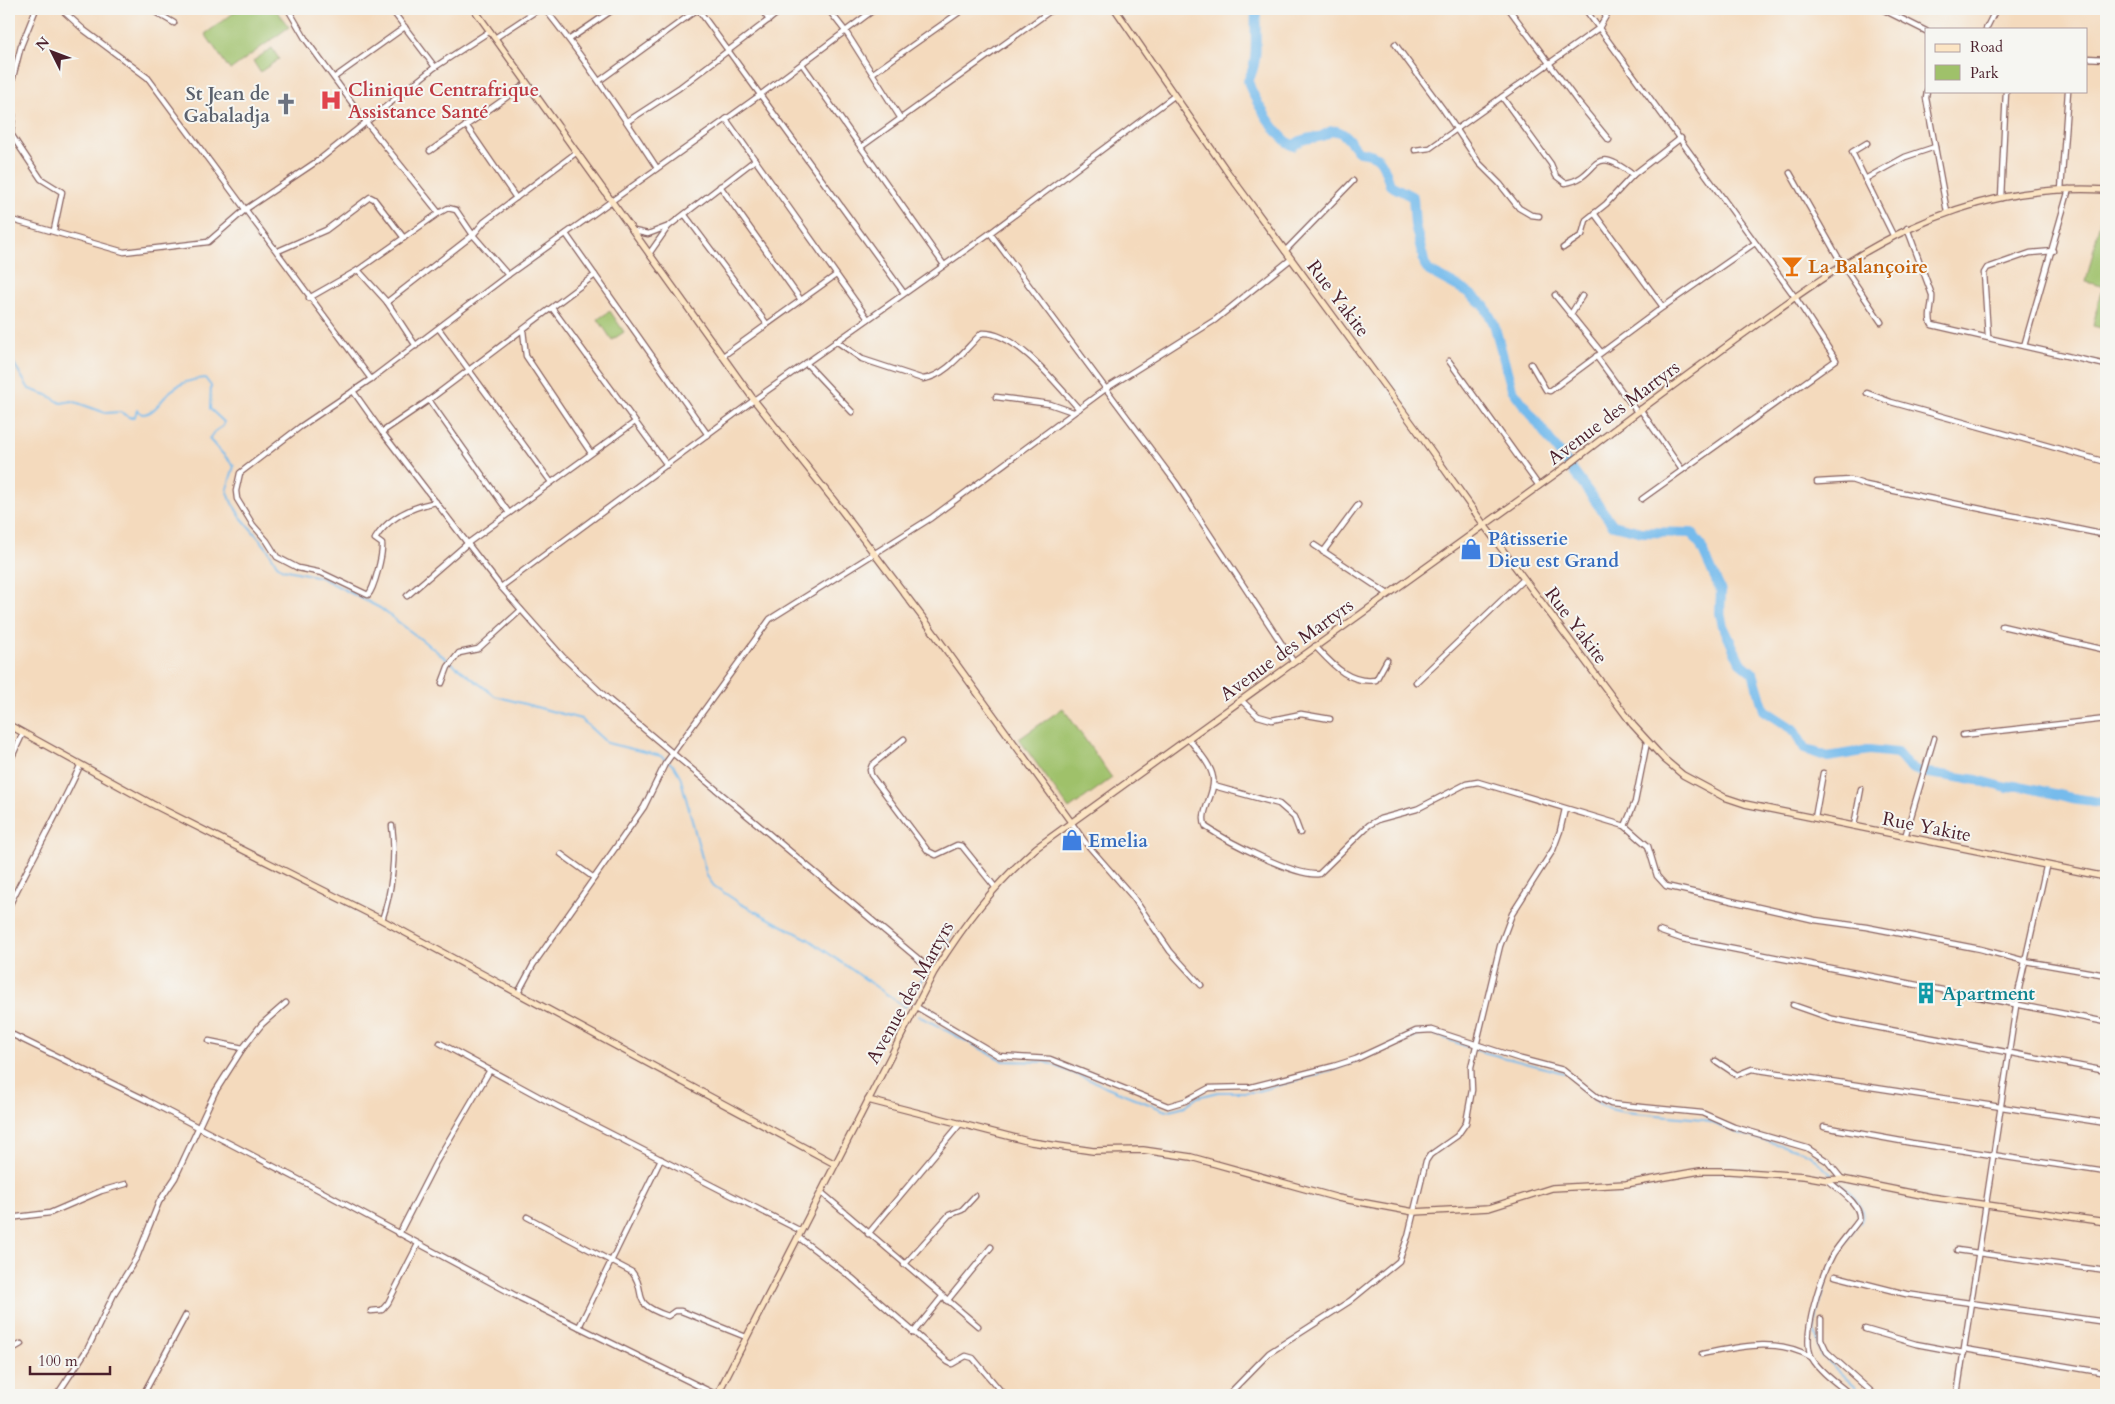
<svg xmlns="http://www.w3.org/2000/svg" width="2115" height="1404" viewBox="0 0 2115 1404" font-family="Cardo,serif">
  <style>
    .green { fill: #9fc16a; stroke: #74704a }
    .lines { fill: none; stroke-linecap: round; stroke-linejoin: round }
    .stream { stroke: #76bbec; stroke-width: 2 }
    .river { stroke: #76bbec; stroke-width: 10 }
    .street-casing { stroke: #86605e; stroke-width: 7 }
    .secondary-casing { stroke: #86605e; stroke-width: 8 }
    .street { stroke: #fff; stroke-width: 4.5 }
    .secondary { stroke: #fce5c4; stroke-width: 5.5 }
    .labels { text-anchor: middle; stroke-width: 4; stroke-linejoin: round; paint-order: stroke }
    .health-label { font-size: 19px; font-weight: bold; fill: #be3a42; stroke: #f6f6f2; text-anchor: start }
    .worship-label { font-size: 19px; font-weight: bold; fill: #5b616d; stroke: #f6f6f2; text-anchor: end }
    .food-label { font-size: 19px; font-weight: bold; fill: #c56008; stroke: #f6f6f2; text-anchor: start }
    .street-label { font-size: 19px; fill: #4a1f2b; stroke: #f6f6f2 }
    .shop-label { font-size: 19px; font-weight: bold; fill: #366cbe; stroke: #f6f6f2; text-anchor: start }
    .culture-label { font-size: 19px; font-weight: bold; fill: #0d838f; stroke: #f6f6f2; text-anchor: start }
  </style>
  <rect width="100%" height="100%" fill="#f6f6f2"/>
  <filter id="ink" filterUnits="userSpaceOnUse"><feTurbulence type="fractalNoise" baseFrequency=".02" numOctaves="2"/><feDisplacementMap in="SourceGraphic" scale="10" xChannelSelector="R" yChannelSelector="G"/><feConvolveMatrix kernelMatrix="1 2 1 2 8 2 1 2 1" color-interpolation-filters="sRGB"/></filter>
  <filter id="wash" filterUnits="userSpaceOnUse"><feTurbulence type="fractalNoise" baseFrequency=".0096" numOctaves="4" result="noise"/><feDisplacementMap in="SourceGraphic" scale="20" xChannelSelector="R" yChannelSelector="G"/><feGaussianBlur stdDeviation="1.12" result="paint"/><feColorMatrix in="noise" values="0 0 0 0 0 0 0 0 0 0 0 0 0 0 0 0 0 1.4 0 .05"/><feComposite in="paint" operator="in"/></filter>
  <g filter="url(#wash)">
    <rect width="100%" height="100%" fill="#f4dabd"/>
    <g class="green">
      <path d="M 239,9 L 275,9 L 289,27 L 230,70 L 205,34 Z"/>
      <path d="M 272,48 L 279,59 L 260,72 L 253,61 Z"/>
      <path d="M 2102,213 L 2106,214 L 2106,287 L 2086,282 Z"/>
      <path d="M 2101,291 L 2106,292 L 2106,329 L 2093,326 Z"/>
      <path d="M 610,311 L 624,332 L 612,340 L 598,319 Z"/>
      <path d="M 1063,708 L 1112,778 L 1069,809 L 1019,739 Z"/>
    </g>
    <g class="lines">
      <g class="stream">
        <path d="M 9,355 L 29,389 L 47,395 L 61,403 L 72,401 L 106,413 L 120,412 L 131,418 L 135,416 L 137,410 L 142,414 C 156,414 162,397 172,390 C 182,382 193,379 205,378 L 211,386 L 210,409 L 224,422 L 223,426 L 214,432 L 209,439 L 234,466 L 227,489 L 231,501 L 240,516 L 267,548 L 277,565 L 283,569 L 320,577 L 380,608 L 495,696 L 581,719 L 607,743 L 661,756 L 674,766 L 680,776 L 707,876 L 714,886 L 741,904 L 808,939 L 905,1007 L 926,972"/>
        <path d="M 931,964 L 954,930"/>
        <path d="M 919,1016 L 1004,1061 L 1046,1062 L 1166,1111 L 1185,1106 L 1198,1097 L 1218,1092 L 1254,1092 L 1331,1071 L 1423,1033"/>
        <path d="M 1428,1032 L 1479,1051 L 1564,1073"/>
        <path d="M 1579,1086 L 1601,1105 L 1610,1109 L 1624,1112 L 1702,1119 L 1738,1133 L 1802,1151 L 1809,1154 L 1834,1177"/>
        <path d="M 1837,1181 C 1847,1192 1870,1205 1860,1223"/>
        <path d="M 1855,1228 L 1832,1264 L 1817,1313 L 1815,1332 L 1822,1356 L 1864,1395"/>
      </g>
      <path class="river" d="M 1252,9 L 1256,12 C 1254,37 1260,58 1248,81 C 1253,99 1277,137 1293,146 C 1303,138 1306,139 1318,137 C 1323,137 1327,132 1332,131 C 1344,129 1351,144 1359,152 C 1383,154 1383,164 1390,185 L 1413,197 L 1415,225 L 1425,265 L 1429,271 L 1466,291 L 1484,305 L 1494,324 L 1512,389 L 1613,525 L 1642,532 L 1692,533 L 1700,544 L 1721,591 L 1720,613 L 1723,626 L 1740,662 L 1753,673 L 1764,710 L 1793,729 L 1805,749 L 1828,757 L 1869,750 L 1897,753 L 1909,767 L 1921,772 L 1977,780 L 2007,788 L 2016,785 L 2072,798 L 2099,802 L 2106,800"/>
    </g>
  </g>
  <g filter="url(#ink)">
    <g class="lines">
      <g class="street-casing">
        <g id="street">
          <path d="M 61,9 L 84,30 L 148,78 L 371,379"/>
          <path d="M 150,9 L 174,23"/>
          <path d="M 288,9 L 306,40 L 366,122 L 439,213"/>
          <path d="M 391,9 L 435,67"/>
          <path d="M 545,9 C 586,60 622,114 657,168"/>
          <path d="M 698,9 L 904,293"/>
          <path d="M 761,9 L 769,20"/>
          <path d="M 828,9 L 846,32 L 901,119"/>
          <path d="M 1509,9 L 1577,101 L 1609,140"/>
          <path d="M 1585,9 L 1795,297 L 1836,360 L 1642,499"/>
          <path d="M 1882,9 L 1926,31"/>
          <path d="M 1986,29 L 1996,9"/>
          <path d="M 495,38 L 539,9"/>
          <path d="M 570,39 L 614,9"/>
          <path d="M 1395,44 L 1443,109 L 1479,163 L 1500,184 L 1519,208 L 1531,215 L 1539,216"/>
          <path d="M 2086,58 L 2106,59"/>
          <path d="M 802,64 L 944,265"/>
          <path d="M 873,73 L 964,9"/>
          <path d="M 335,77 L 405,27"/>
          <path d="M 599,81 L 698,9"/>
          <path d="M 1927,91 L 1926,98 L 1947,212"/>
          <path d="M 9,93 L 21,46 L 36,9"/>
          <path d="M 1502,97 L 1551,164 L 1556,176 L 1565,183 C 1601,178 1588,140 1633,175"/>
          <path d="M 9,105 L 13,115 L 11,134 L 41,179 L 62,192 L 54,230"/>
          <path d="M 726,119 L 868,319"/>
          <path d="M 628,121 L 679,88 L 783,9"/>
          <path d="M 466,125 L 516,198"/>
          <path d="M 1867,143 L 1852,152 L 1893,235"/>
          <path d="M 861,147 L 1053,9"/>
          <path d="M 1415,150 L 1430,148 L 1599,28 L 1610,9"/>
          <path d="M 430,151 L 527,83"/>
          <path d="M 1790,173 L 1842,264 L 1881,322"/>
          <path d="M 1865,179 L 1905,157 L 1935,147"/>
          <path d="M 720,186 L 801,300"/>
          <path d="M 2061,190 L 2068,91"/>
          <path d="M 2001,198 L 2006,91"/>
          <path d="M 1594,213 L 1663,307"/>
          <path d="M 685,215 L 767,324"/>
          <path d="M 9,219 L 124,252 L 208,242 L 246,209 L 319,160 L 435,67 L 490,31"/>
          <path d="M 1907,228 L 1932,295 C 1933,305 1927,318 1932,325 L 2106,365"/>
          <path d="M 634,231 L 648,234 L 669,226 L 755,160"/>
          <path d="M 990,233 L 1176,483 L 1293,661"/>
          <path d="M 566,234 L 708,435"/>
          <path d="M 1563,248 L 1582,235 L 1586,220 L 1606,204 L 1633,175 L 1681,138"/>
          <path d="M 278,251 L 326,230 L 370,197 L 374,199 L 404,238"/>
          <path d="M 1285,251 L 1353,181"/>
          <path d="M 649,254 L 668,227"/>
          <path d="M 358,270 L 387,302 L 416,346"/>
          <path d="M 1555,295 L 1601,352"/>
          <path d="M 309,298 L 358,270 L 439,213 L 448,208 L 456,210 L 473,235 L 508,275"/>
          <path d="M 387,302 L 473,235 L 484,222 L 577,152"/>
          <path d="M 552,308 L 667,465"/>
          <path d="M 1571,314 L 1582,296"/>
          <path d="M 439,329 L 551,482"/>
          <path d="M 523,330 L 526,356 L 591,453"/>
          <path d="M 1988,336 L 1984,273 L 1987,268 L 2030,253 L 2053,251"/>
          <path d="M 836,341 L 862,359 L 923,379 C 947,376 965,349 982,333 C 1016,331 1058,386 1079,409"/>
          <path d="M 2024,346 L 2069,189"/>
          <path d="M 723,356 L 836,275"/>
          <path d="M 1596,356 L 1637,412"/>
          <path d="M 1449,361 L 1539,486"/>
          <path d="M 806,363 L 852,412"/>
          <path d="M 1531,364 L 1546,390 L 1550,391 L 1663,307 L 1755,243"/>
          <path d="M 353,391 L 382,432 L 501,587 L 563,657 L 608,699 L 934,972"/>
          <path d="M 1867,393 L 1891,402 L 2106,462"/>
          <path d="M 996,397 L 1050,404 L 1073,412"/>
          <path d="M 429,400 L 509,513"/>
          <path d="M 1640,409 L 1682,470"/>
          <path d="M 382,432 L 429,400 L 595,275"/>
          <path d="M 1817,482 L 1851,480 L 1866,485 L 2106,535"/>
          <path d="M 436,502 C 412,507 388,517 375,539 L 382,544 C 383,555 374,589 368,595 L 322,573 L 298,568 L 277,557 L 267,541 L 253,525 L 237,499 L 236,491 L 240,473 L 300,427 L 371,379 L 508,275 L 760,95 L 875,9"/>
          <path d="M 1314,545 L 1388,594"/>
          <path d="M 1323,552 L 1358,505"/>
          <path d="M 501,587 L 754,400 L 990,233 L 1174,96"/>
          <path d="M 407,596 L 468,543 L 635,422"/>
          <path d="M 2002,626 L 2106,650"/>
          <path d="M 1315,646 C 1332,664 1348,684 1376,680 L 1387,660"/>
          <path d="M 1416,682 L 1524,579"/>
          <path d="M 442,683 L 448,667 L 459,653 L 478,649 L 521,610"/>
          <path d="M 1241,700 L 1258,716 L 1272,720 L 1301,714 L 1330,719"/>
          <path d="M 1963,735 L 2106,719"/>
          <path d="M 1188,738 C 1197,750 1211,764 1213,778 C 1216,794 1198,813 1206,827 C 1227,841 1295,877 1319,874 L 1369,825 L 1380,819 L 1417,809 L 1466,784 L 1478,782 L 1625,826 L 1648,846 L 1657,876 L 1666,886 L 1815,920 L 1866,927 L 1980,949 L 2025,961 L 2106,975"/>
          <path d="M 904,739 L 872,765 L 870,770 L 871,775 L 928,851 L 936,855 L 957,845 L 962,846 L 995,887"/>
          <path d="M 9,763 L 23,733"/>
          <path d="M 1214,786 L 1279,804 L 1294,817 L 1300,833"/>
          <path d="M 1815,818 L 1823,773"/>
          <path d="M 1071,822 L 1085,842 L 1133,897 L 1170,951 L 1201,985"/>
          <path d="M 1625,826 L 1635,802 L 1647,742"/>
          <path d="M 1854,826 L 1861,789"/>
          <path d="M 1905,837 L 1934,738"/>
          <path d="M 561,854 L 594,878"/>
          <path d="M 9,906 C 32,859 58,814 80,766"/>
          <path d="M 382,920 C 392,891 396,856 392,826"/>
          <path d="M 1659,931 L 1682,939 L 2106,1022"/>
          <path d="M 518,993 L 533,965 L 644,807 L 665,764 L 770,619 L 931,518 L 1107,388 L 1215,320 L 1291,259"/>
          <path d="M 1793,1005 L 1833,1019 L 2106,1071"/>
          <path d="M 915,1006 L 999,1056 L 1050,1059 L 1168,1106 L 1185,1101 L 1209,1088 L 1251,1087 L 1334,1066 L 1356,1059 L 1416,1031 L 1432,1030 L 1521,1059 L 1563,1070 L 1597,1097 L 1611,1104 L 1702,1113 L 1734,1127 L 1807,1148 L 1827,1161 L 1842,1179"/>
          <path d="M 9,1033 L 146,1100 L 317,1189 L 520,1298 L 717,1395"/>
          <path d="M 209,1041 L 243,1048"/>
          <path d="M 440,1043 L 547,1101 L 801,1231"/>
          <path d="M 1716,1061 L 1737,1075 L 1752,1069 L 2106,1123"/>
          <path d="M 1824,1127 L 1912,1143 L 2106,1172"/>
          <path d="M 1827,1180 C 1838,1190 1862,1204 1859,1220 C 1851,1231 1841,1242 1833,1254 C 1822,1274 1800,1337 1812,1358 C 1820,1372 1838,1384 1851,1395"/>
          <path d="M 821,1192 L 978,1326"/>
          <path d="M 527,1217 L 632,1272 C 649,1294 627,1302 668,1316 L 675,1311 L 681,1311 L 746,1337"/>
          <path d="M 9,1218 L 50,1213 L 101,1191 L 126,1184"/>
          <path d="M 399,1234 L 436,1162 L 490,1070"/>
          <path d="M 868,1234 L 961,1123"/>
          <path d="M 798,1237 L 852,1278 L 948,1362 L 952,1364 L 966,1356 L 973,1358 L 1004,1395"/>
          <path d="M 1957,1250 L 2106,1271"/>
          <path d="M 904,1265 L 949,1215 L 962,1210 L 975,1196"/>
          <path d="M 1835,1276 L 1906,1294 L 2106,1322"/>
          <path d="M 947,1301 L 991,1247"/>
          <path d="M 371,1311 L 382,1310 L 388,1303 L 418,1244"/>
          <path d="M 1821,1319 L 1821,1339 L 1827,1352 L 1875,1395"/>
          <path d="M 579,1327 L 661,1159"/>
          <path d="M 1865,1329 L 1916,1344 L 1964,1353"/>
          <path d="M 913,1333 L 942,1297"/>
          <path d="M 1965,1349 L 2106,1373"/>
          <path d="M 9,1351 L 21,1344"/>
          <path d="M 1702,1354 C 1739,1347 1777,1337 1811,1357"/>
          <path d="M 57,1395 L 88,1348 L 115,1292 L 137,1257 L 159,1202 L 175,1178 L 215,1092 L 243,1048 L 262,1024 L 286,1003"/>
          <path d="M 143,1395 L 186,1315"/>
          <path d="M 1228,1395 L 1269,1353 L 1350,1301 L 1399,1261 L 1408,1236 L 1426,1161 L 1430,1155 L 1457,1136 L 1466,1123 L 1472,1090 L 1471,1067 L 1500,946 L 1512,914 L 1553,850 L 1560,831 L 1565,809"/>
          <path d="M 1957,1395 L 2018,993 L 2046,867"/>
        </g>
      </g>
      <g class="secondary-casing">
        <g id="secondary">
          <path d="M 474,9 L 754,400 L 842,511 L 923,618 L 1071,822"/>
          <path d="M 1115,9 L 1226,170 L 1416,429 L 1484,525 L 1633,725 L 1664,759 L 1683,775 L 1724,797 L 1745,804 L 2106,877"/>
          <path d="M 9,725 L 152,804 L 382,920 L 835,1164"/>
          <path d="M 868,1100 L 1031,1142 L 1093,1151 L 1143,1150 L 1191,1157 L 1338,1198 L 1414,1212 L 1489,1208 L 1552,1188 L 1626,1184 L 1700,1171 L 1729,1171 L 1804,1176 L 1827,1180 L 1842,1179 L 1931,1197 L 2106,1222"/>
          <path d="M 717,1395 L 934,972 C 965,923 992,887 1036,848 L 1572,462 C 1628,418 1685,377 1742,335 C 1858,251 1955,182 2106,190"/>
        </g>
      </g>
      <use href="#street" class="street"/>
      <use href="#secondary" class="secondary"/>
    </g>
  </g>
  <defs>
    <g id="hospital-bare" transform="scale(1.725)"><path d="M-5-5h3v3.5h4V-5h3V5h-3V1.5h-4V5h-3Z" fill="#e0444e" stroke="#f6f6f2" stroke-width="2.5" paint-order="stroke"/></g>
    <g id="church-bare" transform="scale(1.725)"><path d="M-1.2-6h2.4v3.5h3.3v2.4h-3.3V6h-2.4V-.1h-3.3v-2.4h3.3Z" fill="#6b7280" stroke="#f6f6f2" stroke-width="2.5" paint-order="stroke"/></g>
    <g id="bar-bare" transform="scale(1.725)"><path d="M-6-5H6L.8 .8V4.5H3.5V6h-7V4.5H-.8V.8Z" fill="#e8710a" stroke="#f6f6f2" stroke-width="2.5" paint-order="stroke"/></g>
    <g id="shop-bare" transform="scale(1.725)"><path d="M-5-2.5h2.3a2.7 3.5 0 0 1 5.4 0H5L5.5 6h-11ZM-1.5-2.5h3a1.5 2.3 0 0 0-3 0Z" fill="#3f7fe0" stroke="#f6f6f2" stroke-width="2.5" paint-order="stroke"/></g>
    <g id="building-bare" transform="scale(1.725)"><path d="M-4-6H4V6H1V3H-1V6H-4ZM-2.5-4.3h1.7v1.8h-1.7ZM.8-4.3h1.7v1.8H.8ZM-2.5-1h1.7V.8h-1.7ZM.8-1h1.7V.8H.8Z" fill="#0f9aa8" stroke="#f6f6f2" stroke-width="2.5" paint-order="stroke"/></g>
  </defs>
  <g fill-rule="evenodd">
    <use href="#hospital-bare" x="331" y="100"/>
    <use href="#church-bare" x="286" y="104"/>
    <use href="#bar-bare" x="1792" y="266"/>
    <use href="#shop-bare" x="1471" y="549"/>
    <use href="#shop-bare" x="1072" y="840"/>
    <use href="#building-bare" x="1926" y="993"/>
  </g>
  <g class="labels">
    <g class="health-label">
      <text x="348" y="96">Clinique Centrafrique<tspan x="348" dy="22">Assistance Santé</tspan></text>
    </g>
    <g class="worship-label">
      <text x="270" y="100">St Jean de<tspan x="270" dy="22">Gabaladja</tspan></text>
    </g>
    <g class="food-label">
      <text x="1808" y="273">La Balançoire</text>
    </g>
    <g class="street-label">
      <text transform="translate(1339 298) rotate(53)" y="7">Rue Yakite</text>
      <text transform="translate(1613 412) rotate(-37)" y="7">Avenue des Martyrs</text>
      <text transform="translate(1577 625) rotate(53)" y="7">Rue Yakite</text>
      <text transform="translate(1286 649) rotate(-36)" y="7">Avenue des Martyrs</text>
      <text transform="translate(1927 826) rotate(11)" y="7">Rue Yakite</text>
      <text transform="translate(909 992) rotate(-61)" y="7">Avenue des Martyrs</text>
    </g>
    <g class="shop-label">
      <text x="1488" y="545">Pâtisserie<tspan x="1488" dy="22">Dieu est Grand</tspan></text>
      <text x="1088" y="847">Emelia</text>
    </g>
    <g class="culture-label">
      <text x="1942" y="1000">Apartment</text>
    </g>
  </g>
  <rect width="2115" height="1404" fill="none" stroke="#f6f6f2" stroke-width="30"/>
  <rect x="1925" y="28" width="162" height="65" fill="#f6f6f2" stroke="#b1a0a2"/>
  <rect x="1935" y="44" width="25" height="8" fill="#fce5c4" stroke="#b1a0a2"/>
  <text x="1970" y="52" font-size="15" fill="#4a1f2b">Road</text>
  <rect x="1935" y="65" width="25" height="15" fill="#9fc16a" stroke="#b1a0a2"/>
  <text x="1970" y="78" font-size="15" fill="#4a1f2b">Park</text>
  <g transform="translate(52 52) rotate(312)" stroke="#f6f6f2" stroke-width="4" paint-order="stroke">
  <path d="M0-4L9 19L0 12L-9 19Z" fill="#4a1f2b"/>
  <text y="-8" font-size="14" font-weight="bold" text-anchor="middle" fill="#4a1f2b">N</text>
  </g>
  <path d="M30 1366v8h80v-8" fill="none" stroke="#4a1f2b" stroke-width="2.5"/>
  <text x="38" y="1366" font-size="15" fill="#4a1f2b" stroke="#f6f6f2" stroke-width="4" paint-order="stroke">100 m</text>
</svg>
